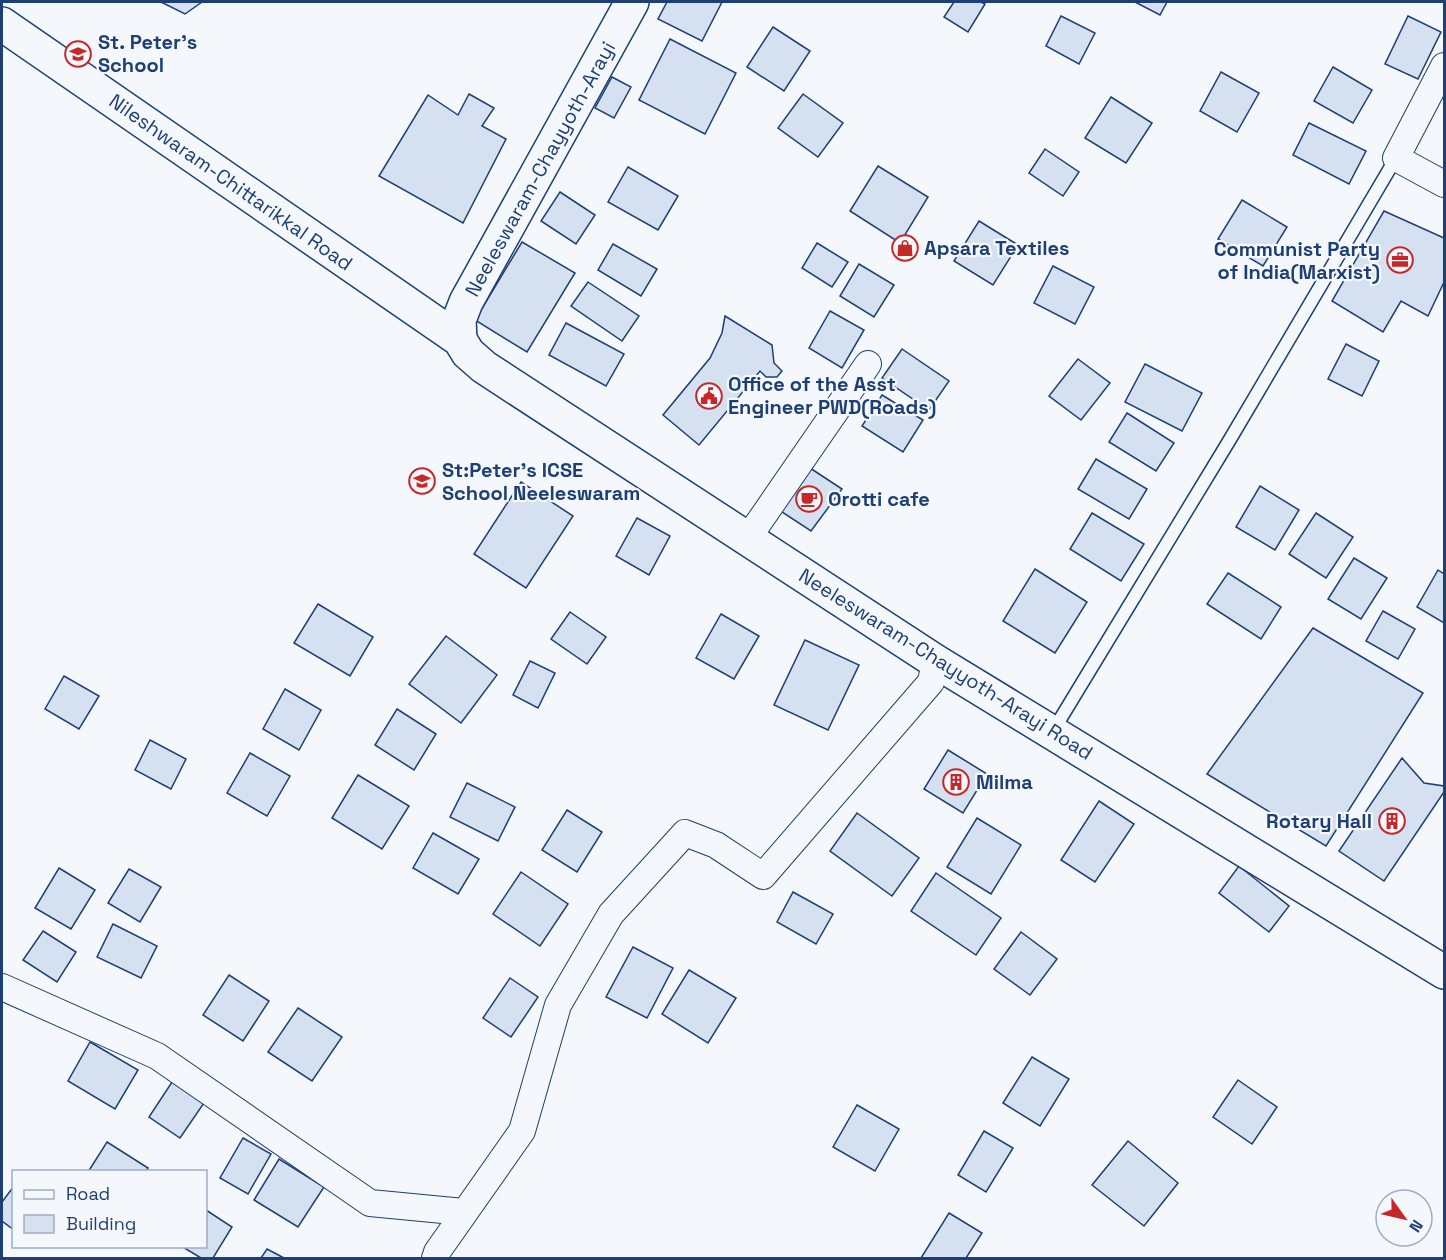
<svg xmlns="http://www.w3.org/2000/svg" width="1446" height="1260" viewBox="0 0 1446 1260" font-family="'Space Grotesk',sans-serif">
  <style>
    .building { fill: #d5e0f0; stroke: #1d3f73; stroke-width: 1.5 }
    .lines { fill: none; stroke-linecap: round; stroke-linejoin: round }
    .lane-casing { stroke: #1d3f73; stroke-width: 15 }
    .street-casing { stroke: #1d3f73; stroke-width: 28 }
    .secondary-casing { stroke: #1d3f73; stroke-width: 36 }
    .lane { stroke: #f4f7fb; stroke-width: 12 }
    .street { stroke: #f4f7fb; stroke-width: 26 }
    .secondary { stroke: #f4f7fb; stroke-width: 33 }
    .labels { text-anchor: middle; stroke-width: 4.5; stroke-linejoin: round; paint-order: stroke }
    .poi-label { font-size: 20px; font-weight: bold; fill: #1d3f73; stroke: #f4f7fb; text-anchor: start }
    .street-label { font-size: 20px; fill: #1d3f73; stroke: #f4f7fb }
  </style>
  <rect width="100%" height="100%" fill="#f4f7fb"/>
  <g class="building">
    <path d="M 161,2 L 202,2 L 185,14 Z"/>
    <path d="M 667,2 L 722,2 L 702,41 L 658,19 Z"/>
    <path d="M 954,2 L 981,2 L 985,4 L 968,32 L 944,17 Z"/>
    <path d="M 1135,2 L 1167,2 L 1160,15 Z"/>
    <path d="M 1061,16 L 1095,33 L 1079,64 L 1046,46 Z"/>
    <path d="M 1408,16 L 1441,32 L 1418,79 L 1385,64 Z"/>
    <path d="M 773,27 L 810,51 L 784,91 L 747,67 Z"/>
    <path d="M 670,39 L 736,73 L 705,134 L 639,100 Z"/>
    <path d="M 1333,67 L 1372,90 L 1353,123 L 1314,101 Z"/>
    <path d="M 1221,72 L 1259,93 L 1237,132 L 1200,111 Z"/>
    <path d="M 612,77 L 631,87 L 614,118 L 595,108 Z"/>
    <path d="M 469,94 L 494,108 L 482,126 L 506,139 L 463,223 L 379,176 L 428,95 L 458,115 Z"/>
    <path d="M 803,94 L 843,123 L 818,157 L 778,128 Z"/>
    <path d="M 1111,97 L 1152,123 L 1126,163 L 1085,138 Z"/>
    <path d="M 1309,123 L 1366,151 L 1349,184 L 1293,155 Z"/>
    <path d="M 1045,149 L 1079,172 L 1063,196 L 1029,173 Z"/>
    <path d="M 878,166 L 928,197 L 900,243 L 850,211 Z"/>
    <path d="M 628,167 L 678,196 L 658,230 L 608,202 Z"/>
    <path d="M 560,192 L 595,215 L 576,244 L 541,221 Z"/>
    <path d="M 1242,200 L 1287,227 L 1263,266 L 1218,239 Z"/>
    <path d="M 1384,211 L 1444,238 L 1444,282 L 1428,316 L 1401,301 L 1383,332 L 1332,301 Z"/>
    <path d="M 979,221 L 1018,245 L 993,285 L 954,261 Z"/>
    <path d="M 522,242 L 575,273 L 527,352 L 475,320 Z"/>
    <path d="M 817,243 L 848,262 L 832,287 L 802,268 Z"/>
    <path d="M 613,244 L 657,269 L 641,296 L 598,270 Z"/>
    <path d="M 859,264 L 894,285 L 874,317 L 840,296 Z"/>
    <path d="M 1053,266 L 1094,287 L 1075,324 L 1034,303 Z"/>
    <path d="M 588,282 L 639,316 L 622,341 L 571,306 Z"/>
    <path d="M 830,311 L 864,330 L 842,368 L 809,348 Z"/>
    <path d="M 725,316 L 772,345 L 774,363 L 782,371 L 777,377 L 766,377 L 760,371 L 699,445 L 663,415 L 710,358 L 722,333 Z"/>
    <path d="M 566,323 L 624,354 L 606,386 L 549,355 Z"/>
    <path d="M 1346,344 L 1379,361 L 1362,396 L 1328,379 Z"/>
    <path d="M 902,349 L 949,381 L 929,410 L 882,378 Z"/>
    <path d="M 1078,359 L 1110,383 L 1081,420 L 1049,396 Z"/>
    <path d="M 1145,364 L 1202,393 L 1182,431 L 1125,402 Z"/>
    <path d="M 882,395 L 923,420 L 903,452 L 862,426 Z"/>
    <path d="M 1127,413 L 1174,443 L 1156,471 L 1109,442 Z"/>
    <path d="M 1096,459 L 1147,489 L 1129,519 L 1078,489 Z"/>
    <path d="M 807,466 L 842,489 L 811,531 L 776,508 Z"/>
    <path d="M 521,482 L 573,516 L 526,588 L 474,554 Z"/>
    <path d="M 1260,486 L 1299,510 L 1275,550 L 1236,527 Z"/>
    <path d="M 1092,513 L 1144,544 L 1121,581 L 1070,549 Z"/>
    <path d="M 1316,513 L 1353,537 L 1326,578 L 1289,554 Z"/>
    <path d="M 637,518 L 670,536 L 649,575 L 616,556 Z"/>
    <path d="M 1354,558 L 1387,578 L 1361,619 L 1328,599 Z"/>
    <path d="M 1035,569 L 1087,602 L 1055,653 L 1003,621 Z"/>
    <path d="M 1438,570 L 1444,574 L 1444,623 L 1417,607 Z"/>
    <path d="M 1228,573 L 1281,607 L 1261,639 L 1207,604 Z"/>
    <path d="M 318,604 L 373,637 L 350,676 L 294,643 Z"/>
    <path d="M 1383,611 L 1415,629 L 1398,659 L 1366,641 Z"/>
    <path d="M 570,612 L 606,637 L 587,664 L 551,639 Z"/>
    <path d="M 721,614 L 759,636 L 734,679 L 696,658 Z"/>
    <path d="M 1313,628 L 1423,693 L 1326,846 L 1207,774 Z"/>
    <path d="M 446,636 L 497,675 L 461,723 L 409,684 Z"/>
    <path d="M 805,640 L 859,665 L 828,730 L 774,705 Z"/>
    <path d="M 530,661 L 555,673 L 538,708 L 513,695 Z"/>
    <path d="M 64,676 L 99,696 L 79,729 L 45,709 Z"/>
    <path d="M 285,689 L 321,710 L 299,750 L 263,729 Z"/>
    <path d="M 397,709 L 436,734 L 414,770 L 375,745 Z"/>
    <path d="M 150,740 L 186,759 L 171,789 L 135,770 Z"/>
    <path d="M 948,750 L 987,774 L 963,813 L 924,789 Z"/>
    <path d="M 250,753 L 290,776 L 267,816 L 227,793 Z"/>
    <path d="M 1402,758 L 1424,783 L 1444,786 L 1444,792 L 1384,881 L 1339,851 Z"/>
    <path d="M 358,775 L 409,806 L 382,849 L 332,818 Z"/>
    <path d="M 467,783 L 515,807 L 498,841 L 450,817 Z"/>
    <path d="M 1099,801 L 1134,824 L 1095,882 L 1061,860 Z"/>
    <path d="M 567,810 L 602,832 L 577,872 L 542,850 Z"/>
    <path d="M 857,813 L 919,858 L 892,896 L 830,851 Z"/>
    <path d="M 977,818 L 1021,845 L 991,894 L 947,867 Z"/>
    <path d="M 433,833 L 479,859 L 458,894 L 413,868 Z"/>
    <path d="M 1239,866 L 1289,906 L 1269,932 L 1219,893 Z"/>
    <path d="M 59,868 L 95,890 L 71,929 L 35,908 Z"/>
    <path d="M 129,869 L 161,887 L 140,922 L 108,903 Z"/>
    <path d="M 521,872 L 568,904 L 540,946 L 493,914 Z"/>
    <path d="M 936,873 L 1001,918 L 976,955 L 911,911 Z"/>
    <path d="M 793,892 L 833,914 L 816,944 L 777,922 Z"/>
    <path d="M 113,924 L 157,946 L 141,978 L 97,957 Z"/>
    <path d="M 43,931 L 76,952 L 57,982 L 23,960 Z"/>
    <path d="M 1021,932 L 1057,959 L 1030,995 L 994,969 Z"/>
    <path d="M 633,947 L 673,968 L 647,1018 L 606,997 Z"/>
    <path d="M 689,970 L 736,998 L 708,1043 L 662,1014 Z"/>
    <path d="M 229,975 L 269,1001 L 243,1041 L 203,1015 Z"/>
    <path d="M 510,978 L 538,997 L 511,1037 L 483,1018 Z"/>
    <path d="M 298,1008 L 342,1037 L 312,1081 L 268,1052 Z"/>
    <path d="M 90,1042 L 138,1070 L 115,1109 L 68,1081 Z"/>
    <path d="M 1032,1057 L 1069,1079 L 1040,1126 L 1003,1103 Z"/>
    <path d="M 174,1079 L 206,1100 L 180,1138 L 149,1117 Z"/>
    <path d="M 1238,1080 L 1277,1107 L 1252,1144 L 1213,1117 Z"/>
    <path d="M 857,1105 L 899,1129 L 875,1171 L 833,1147 Z"/>
    <path d="M 984,1131 L 1013,1148 L 986,1192 L 958,1175 Z"/>
    <path d="M 243,1138 L 271,1154 L 248,1194 L 220,1178 Z"/>
    <path d="M 1128,1141 L 1178,1183 L 1144,1226 L 1092,1185 Z"/>
    <path d="M 107,1142 L 148,1168 L 145,1172 L 88,1172 Z"/>
    <path d="M 279,1159 L 324,1187 L 298,1227 L 254,1200 Z"/>
    <path d="M 14,1186 L 14,1230 L 2,1221 L 2,1202 Z"/>
    <path d="M 206,1210 L 232,1227 L 213,1258 L 201,1258 L 181,1246 L 206,1246 Z"/>
    <path d="M 949,1213 L 982,1233 L 966,1258 L 921,1258 Z"/>
    <path d="M 267,1249 L 284,1258 L 261,1258 Z"/>
  </g>
  <g class="lines">
    <g class="lane-casing">
      <path id="lane" d="M 1053,731 L 1229,441 L 1396,158"/>
    </g>
    <g class="street-casing">
      <g id="street">
        <path d="M 1444,66 L 1396,158 L 1444,184"/>
        <path d="M 748,538 L 868,364"/>
        <path d="M 2,987 L 157,1056 L 370,1203 L 464,1212"/>
        <path d="M 435,1258 L 437,1252 L 522,1131 L 558,1005 L 611,914 L 685,833 L 716,845 L 763,876 L 931,682 L 935,661"/>
      </g>
    </g>
    <g class="secondary-casing">
      <g id="secondary">
        <path d="M 2,24 L 460,340 L 468,353 L 484,367 L 935,661 L 1444,972"/>
        <path d="M 460,340 L 459,320 L 466,302 L 632,2"/>
      </g>
    </g>
    <use href="#lane" class="lane"/>
    <use href="#street" class="street"/>
    <use href="#secondary" class="secondary"/>
  </g>
  <defs>
    <g id="school-ring" transform="scale(1.35)"><circle r="9.5" fill="#f4f7fb" stroke="#c62828" stroke-width="1.5"/><path d="M0-5L7-2L0 1L-7-2ZM-4 1L0 2.5L4 1V4Q0 6-4 4Z" fill="#c62828"/></g>
    <g id="shop-ring" transform="scale(1.35)"><circle r="9.5" fill="#f4f7fb" stroke="#c62828" stroke-width="1.5"/><path d="M-5-2.5h2.3a2.7 3.5 0 0 1 5.4 0H5L5.5 6h-11ZM-1.5-2.5h3a1.5 2.3 0 0 0-3 0Z" fill="#c62828"/></g>
    <g id="office-ring" transform="scale(1.35)"><circle r="9.5" fill="#f4f7fb" stroke="#c62828" stroke-width="1.5"/><path d="M-6-3h4V-5.5h4V-3h4V5H-6ZM-1-4.5V-3h2v-1.5ZM-6 0V1H6V0Z" fill="#c62828"/></g>
    <g id="civic-ring" transform="scale(1.35)"><circle r="9.5" fill="#f4f7fb" stroke="#c62828" stroke-width="1.5"/><path d="M-.6-6.5H3V-4.5H.6V-3L4-1V1h2V6H-6V1h2V-1L-.6-3ZM-1.2 2.5V6h2.4V2.5Z" fill="#c62828"/></g>
    <g id="cafe-ring" transform="scale(1.35)"><circle r="9.5" fill="#f4f7fb" stroke="#c62828" stroke-width="1.5"/><path d="M-5.5-4.5H6V0H3Q3 3.5 0 3.5H-2.5Q-5.5 3.5-5.5 0ZM3-3.2v2h1.7v-2ZM-6 4.5H4V6H-6Z" fill="#c62828"/></g>
    <g id="building-ring" transform="scale(1.35)"><circle r="9.5" fill="#f4f7fb" stroke="#c62828" stroke-width="1.5"/><path d="M-4-6H4V6H1V3H-1V6H-4ZM-2.5-4.3h1.7v1.8h-1.7ZM.8-4.3h1.7v1.8H.8ZM-2.5-1h1.7V.8h-1.7ZM.8-1h1.7V.8H.8Z" fill="#c62828"/></g>
  </defs>
  <g fill-rule="evenodd">
    <use href="#school-ring" x="78" y="54"/>
    <use href="#shop-ring" x="905" y="248"/>
    <use href="#office-ring" x="1400" y="260"/>
    <use href="#civic-ring" x="709" y="396"/>
    <use href="#school-ring" x="422" y="481"/>
    <use href="#cafe-ring" x="809" y="499"/>
    <use href="#building-ring" x="956" y="782"/>
    <use href="#building-ring" x="1392" y="821"/>
  </g>
  <g class="labels">
    <g class="poi-label">
      <text x="98" y="49">St. Peter's<tspan x="98" dy="23">School</tspan></text>
      <text x="924" y="255">Apsara Textiles</text>
      <text x="1380" y="256" text-anchor="end">Communist Party<tspan x="1380" dy="23">of India(Marxist)</tspan></text>
      <text x="728" y="391">Office of the Asst<tspan x="728" dy="23">Engineer PWD(Roads)</tspan></text>
      <text x="442" y="477">St:Peter's ICSE<tspan x="442" dy="23">School Neeleswaram</tspan></text>
      <text x="828" y="506">Orotti cafe</text>
      <text x="976" y="789">Milma</text>
      <text x="1372" y="828" text-anchor="end">Rotary Hall</text>
    </g>
    <g class="street-label">
      <text transform="translate(540 169) rotate(-61)" y="7">Neeleswaram-Chayyoth-Arayi</text>
      <text transform="translate(231 182) rotate(35)" y="7">Nileshwaram-Chittarikkal Road</text>
      <text transform="translate(946 664) rotate(32)" y="7">Neeleswaram-Chayyoth-Arayi Road</text>
    </g>
  </g>
  <rect width="1446" height="1260" fill="none" stroke="#1d3f73" stroke-width="6"/>
  <rect x="12" y="1170" width="195" height="78" fill="#f4f7fb" stroke="#9eadc5" stroke-width="1.5"/>
  <rect x="24" y="1190" width="30" height="9" fill="#f4f7fb" stroke="#9eadc5" stroke-width="1.5"/>
  <text x="66" y="1200" font-size="18" fill="#1d3f73">Road</text>
  <rect x="24" y="1215" width="30" height="18" fill="#d5e0f0" stroke="#9eadc5" stroke-width="1.5"/>
  <text x="66" y="1230" font-size="18" fill="#1d3f73">Building</text>
  <g transform="translate(1404 1218) rotate(124)"><circle r="28" fill="#f4f7fb" stroke="#9eadc5" stroke-width="1.5"/>
  <path d="M0-4.5L10 22L0 15L-10 22Z" fill="#c62828"/>
  <text y="-9" font-size="16" font-weight="bold" text-anchor="middle" fill="#1d3f73">N</text>
  </g>
</svg>
